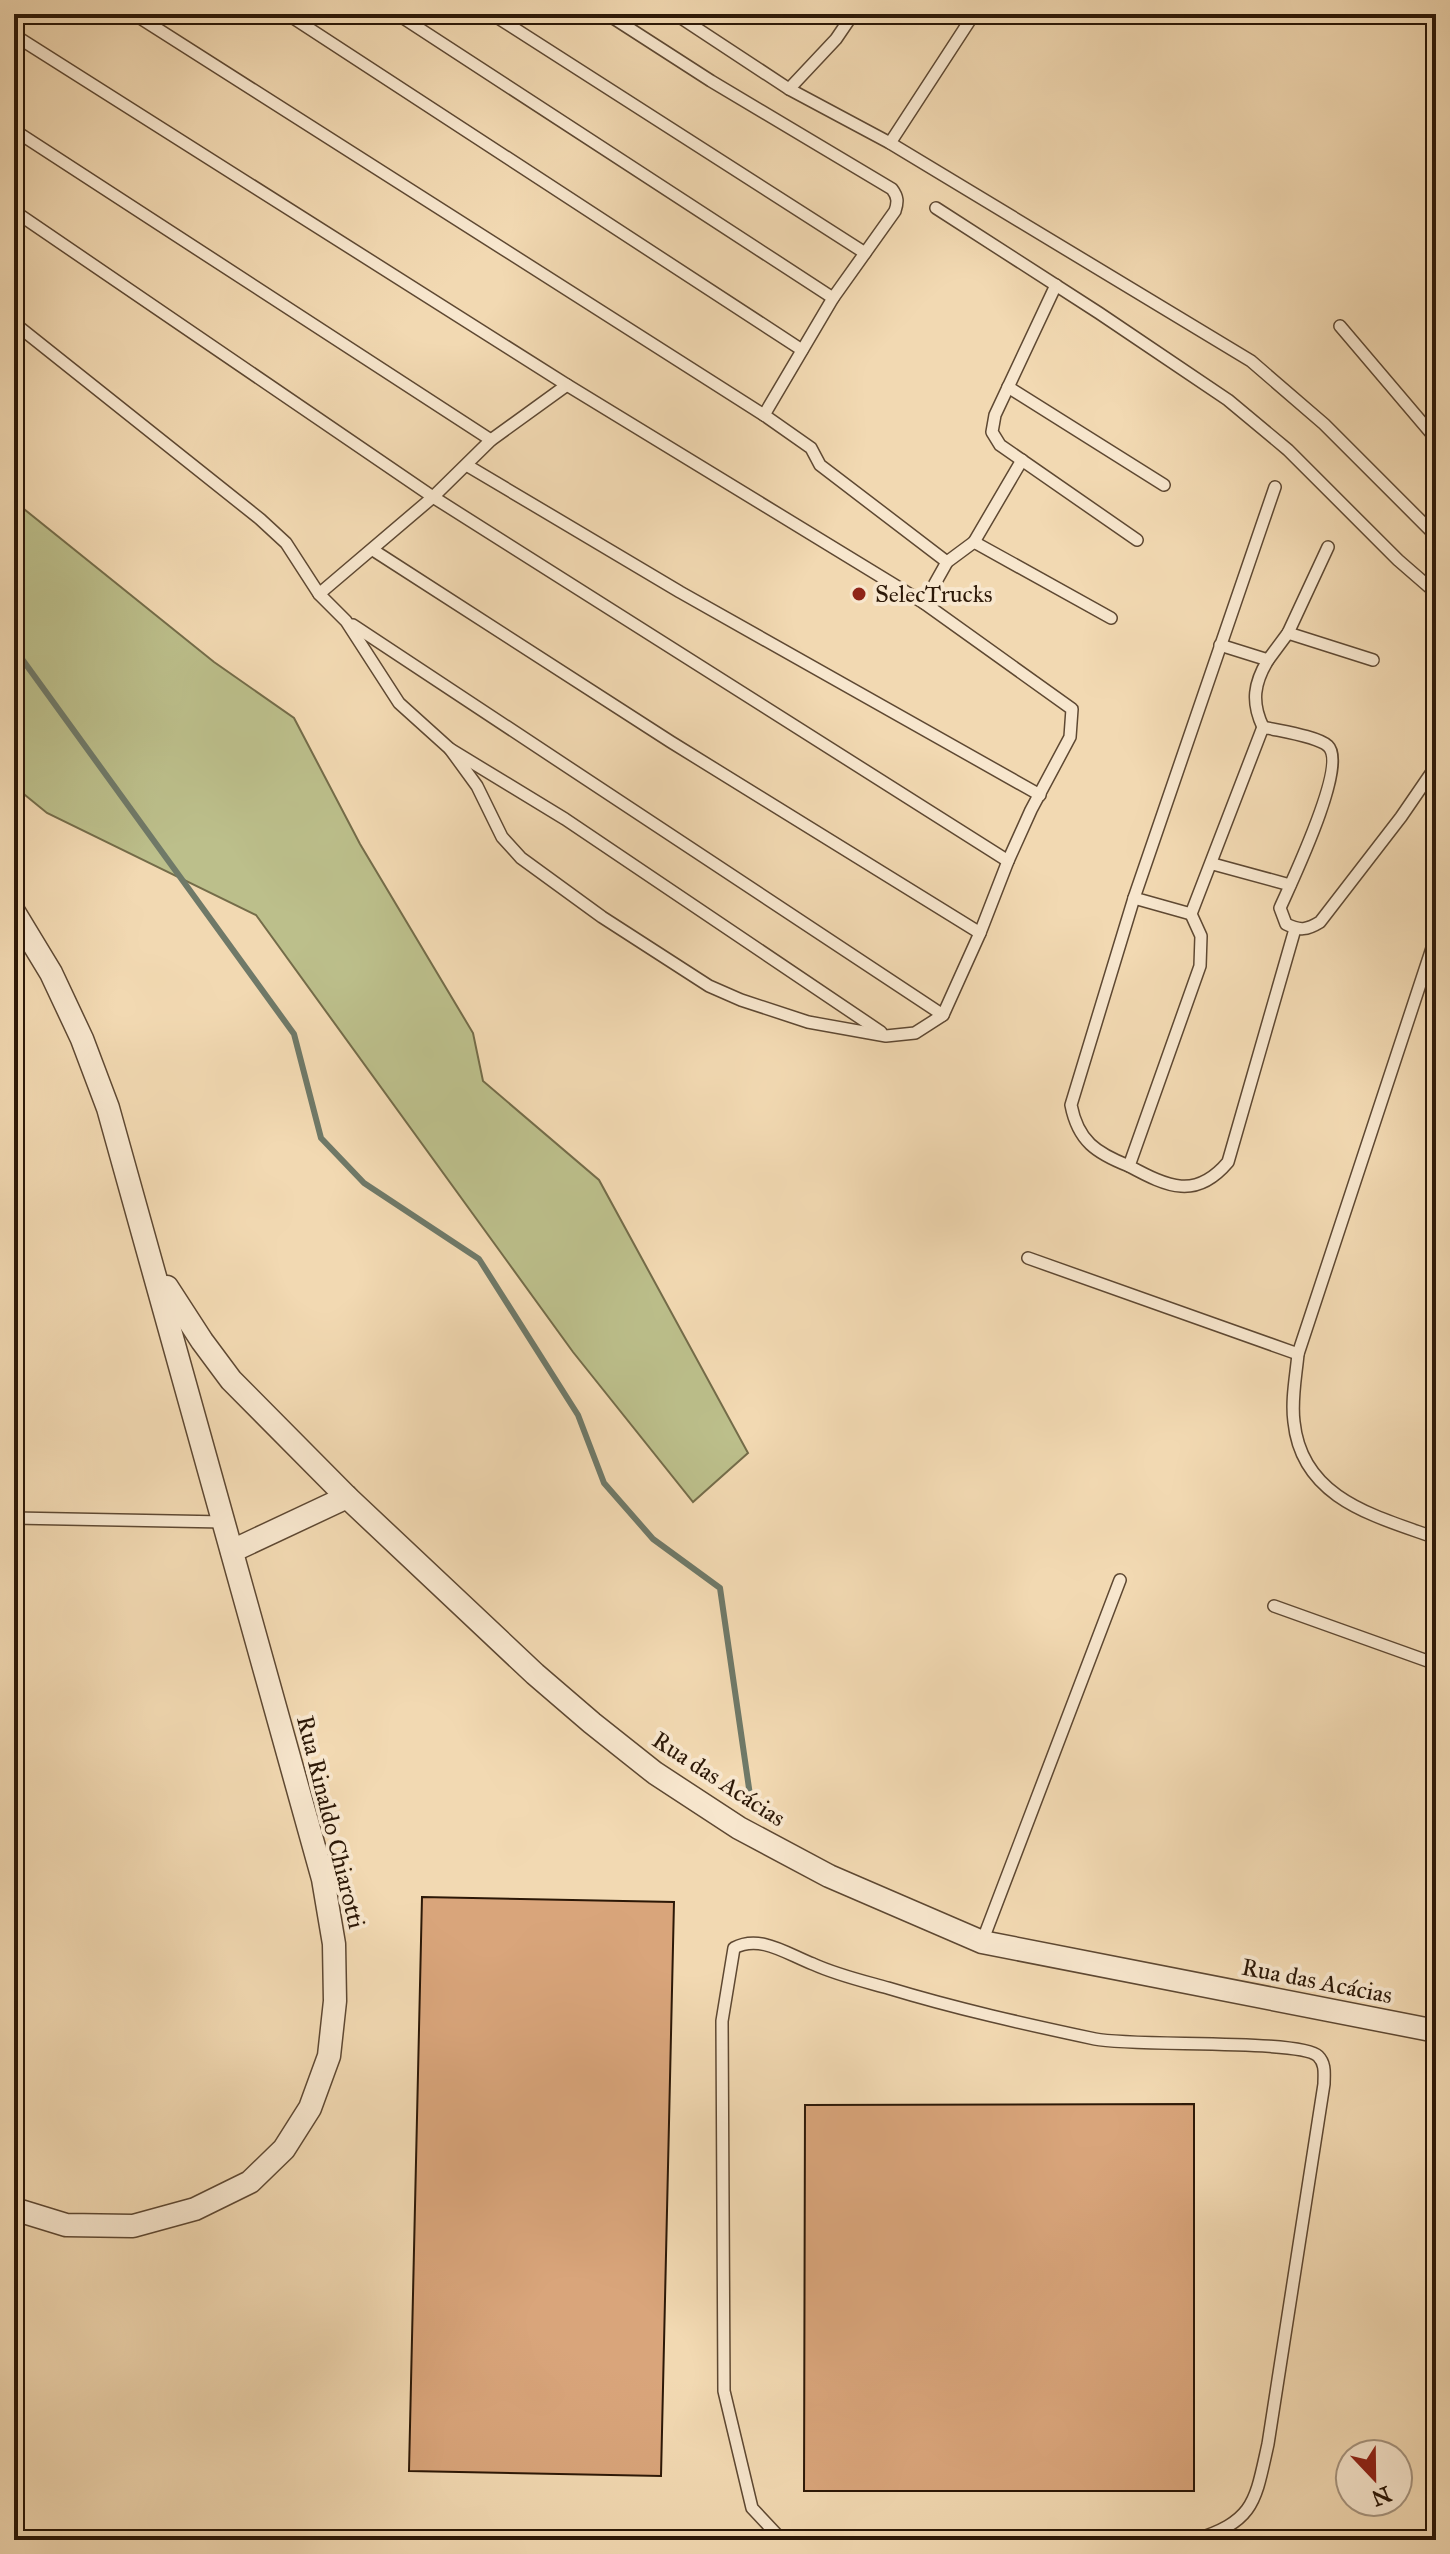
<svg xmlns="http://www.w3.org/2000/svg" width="1450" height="2554" viewBox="0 0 1450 2554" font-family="'IM FELL Great Primer',serif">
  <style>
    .green { fill: #bcbf8b; stroke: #746c49; stroke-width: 2 }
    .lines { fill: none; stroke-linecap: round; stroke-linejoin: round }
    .stream { stroke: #6f7968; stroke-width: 6 }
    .building { fill: #d9a57b; stroke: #2c1807; stroke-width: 2 }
    .service-casing { stroke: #5e4832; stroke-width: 14 }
    .minor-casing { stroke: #5e4832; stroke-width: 25 }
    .service { stroke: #f7e6cd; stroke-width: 11 }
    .minor { stroke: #f7e6cd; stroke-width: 22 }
    .poi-dot { fill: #8f2418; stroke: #f7e6cd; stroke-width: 3 }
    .labels { text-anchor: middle; stroke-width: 8; stroke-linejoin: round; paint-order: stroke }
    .poi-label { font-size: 24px; fill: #2c1807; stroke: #f7e6cd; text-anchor: start }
    .street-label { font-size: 24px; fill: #2c1807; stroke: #f7e6cd }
  </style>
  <rect width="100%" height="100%" fill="#f2d9b2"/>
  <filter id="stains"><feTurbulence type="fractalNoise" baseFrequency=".0025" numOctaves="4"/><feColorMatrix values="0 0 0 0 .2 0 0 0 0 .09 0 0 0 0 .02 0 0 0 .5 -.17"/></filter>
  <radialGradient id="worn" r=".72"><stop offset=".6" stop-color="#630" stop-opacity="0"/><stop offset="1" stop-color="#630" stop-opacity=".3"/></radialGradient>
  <path class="green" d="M 14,501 L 214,662 L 294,718 L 360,844 L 473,1033 L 483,1081 L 599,1180 L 748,1453 L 693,1502 L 573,1352 L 256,915 L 47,813 L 14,786 Z"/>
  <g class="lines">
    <path class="stream" d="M 14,648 L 294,1034 L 321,1138 L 364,1183 L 479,1259 L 578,1415 L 604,1483 L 653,1539 L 720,1588 L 752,1809"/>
  </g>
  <g class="building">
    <path d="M 422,1897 L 674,1902 L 661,2476 L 409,2471 Z"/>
    <path d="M 1194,2104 L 1194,2491 L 804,2491 L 805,2105 Z"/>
  </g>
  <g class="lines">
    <g class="service-casing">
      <g id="service">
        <path d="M 134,14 L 764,415"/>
        <path d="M 287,14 L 802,350"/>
        <path d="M 397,14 L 833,298"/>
        <path d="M 492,14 L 865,253"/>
        <path d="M 607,14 L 711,81 L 892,189 C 898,197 898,202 895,211 L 833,298 L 764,415 L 811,448 L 820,465 L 947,562"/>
        <path d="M 675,14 L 789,89 L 890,143 L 1251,361 L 1324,424 L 1436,536"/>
        <path d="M 14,35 L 567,385 L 924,603"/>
        <path d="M 789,89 L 836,39 L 853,14"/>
        <path d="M 14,130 L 491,440"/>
        <path d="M 890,143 L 974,14"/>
        <path d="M 936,208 L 1099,313 L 1228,400 L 1288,450 L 1398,560 L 1436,593"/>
        <path d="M 14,211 L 433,497 L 1008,861"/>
        <path d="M 1056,285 L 995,415 L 992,432 L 1000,445 L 1137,540"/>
        <path d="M 14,323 L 260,519 L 286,543 L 319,594 L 346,621 L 399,703 L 450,749 L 565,819 L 881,1032"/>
        <path d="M 1340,326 L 1436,439"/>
        <path d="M 1008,387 L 1164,485"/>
        <path d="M 468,466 L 680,592 L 1040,795"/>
        <path d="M 974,542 L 1022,460"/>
        <path d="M 373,550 L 671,742 L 980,933"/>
        <path d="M 319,594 L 433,497 L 491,440 L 567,385"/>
        <path d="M 353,625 L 943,1015"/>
        <path d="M 1288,633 L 1373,660"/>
        <path d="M 1220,645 L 1268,660 L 1288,633 L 1328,547"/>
        <path d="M 1263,727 C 1251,702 1254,683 1268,660"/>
        <path d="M 450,749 L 477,786 L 502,837 L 521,858 L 602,917 L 709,986 L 741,1000 L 808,1022 L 886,1036 L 915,1033 L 943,1015 L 980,933 L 1008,861 L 1031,810 L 1070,737 L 1072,709 L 924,603 L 947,562 L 974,542 L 1111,618"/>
        <path d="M 1213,864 L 1290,885"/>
        <path d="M 1191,914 L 1134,898 L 1275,487"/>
        <path d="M 1295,929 L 1228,1162 C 1196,1200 1168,1187 1129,1166 L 1200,966 L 1201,936 L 1191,914 L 1263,727 C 1279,731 1317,736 1328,746 C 1348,765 1291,883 1280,908 L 1286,924 C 1300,931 1307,930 1320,922 L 1401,817 L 1436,766"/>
        <path d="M 1436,936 L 1298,1354 C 1296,1376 1291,1400 1294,1422 C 1302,1499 1375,1516 1436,1538"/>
        <path d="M 1129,1166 C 1096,1153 1078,1141 1071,1105 L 1134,898"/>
        <path d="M 1028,1258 L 1298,1354"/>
        <path d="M 14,1518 L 224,1522"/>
        <path d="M 1274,1606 L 1436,1664"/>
        <path d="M 982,1942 L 1120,1580"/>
        <path d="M 782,2540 L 752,2508 L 724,2391 L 722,2021 L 734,1948 C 760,1934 787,1954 813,1964 C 837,1975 863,1981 888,1988 C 957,2009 1025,2024 1095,2039 C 1134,2047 1301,2039 1318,2056 C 1326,2064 1324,2074 1324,2084 L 1268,2444 C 1255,2502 1255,2521 1194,2540"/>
      </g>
    </g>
    <g class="minor-casing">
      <g id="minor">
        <path d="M 14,912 L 51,973 L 82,1039 L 108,1108 L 323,1879 L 334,1944 L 335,2001 L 329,2056 L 310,2108 L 284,2149 L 250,2182 L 195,2209 L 133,2226 L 66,2225 L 14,2209"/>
        <path d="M 167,1287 L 202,1341 L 231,1380 L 347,1497 L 535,1674 L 592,1723 L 655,1773 L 739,1828 L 829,1876 L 982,1942 L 1436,2031"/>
        <path d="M 232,1551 L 347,1497"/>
      </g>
    </g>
    <use href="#service" class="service"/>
    <use href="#minor" class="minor"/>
  </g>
  <circle class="poi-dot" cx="859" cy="594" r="8"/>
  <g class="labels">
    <g class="poi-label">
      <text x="875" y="602">SelecTrucks</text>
    </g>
    <g class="street-label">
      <text transform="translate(719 1779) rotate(33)" y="8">Rua das Acácias</text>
      <text transform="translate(331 1822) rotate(76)" y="8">Rua Rinaldo Chiarotti</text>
      <text transform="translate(1317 1981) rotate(11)" y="8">Rua das Acácias</text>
    </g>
  </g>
  <rect width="1450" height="2554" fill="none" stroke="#f2d9b2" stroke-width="48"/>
  <rect x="16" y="16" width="1418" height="2522" fill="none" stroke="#2c1807" stroke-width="4"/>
  <rect x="24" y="24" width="1402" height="2506" fill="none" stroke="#2c1807" stroke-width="2"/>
  <g transform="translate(1374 2478) rotate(158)"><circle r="38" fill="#f7e6cd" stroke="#a6947e" stroke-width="2"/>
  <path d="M0-6L14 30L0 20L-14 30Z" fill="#8f2418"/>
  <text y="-12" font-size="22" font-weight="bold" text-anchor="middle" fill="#2c1807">N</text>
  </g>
  <rect width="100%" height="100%" filter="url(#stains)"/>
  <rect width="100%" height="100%" fill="url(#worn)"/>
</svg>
